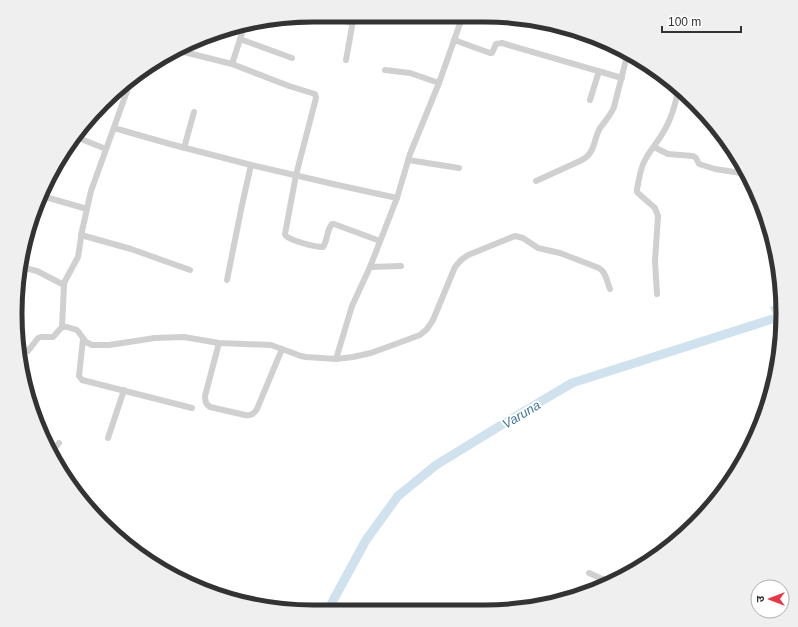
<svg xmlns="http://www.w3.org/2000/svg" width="798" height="627" viewBox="0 0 798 627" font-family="Arial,'Noto Sans Devanagari',sans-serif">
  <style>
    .water { fill: #cfe2ee }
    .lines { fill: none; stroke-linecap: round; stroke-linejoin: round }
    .river { stroke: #cfe2ee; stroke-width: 9 }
    .minor { stroke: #d0d0d0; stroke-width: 6 }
    .labels { text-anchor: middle; stroke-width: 4; stroke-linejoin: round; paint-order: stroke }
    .water-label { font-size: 13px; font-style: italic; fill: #3f7597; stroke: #fff }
    .rim { fill: none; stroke: #333; stroke-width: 5 }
  </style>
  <rect width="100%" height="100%" fill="#fff"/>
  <path class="water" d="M 781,303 L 782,322 L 777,324 L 770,307 Z"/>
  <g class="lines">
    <path class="river" d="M 329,608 L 366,540 L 398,496 L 436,465 L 511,419 L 572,383 L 782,316"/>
    <g class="minor">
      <path d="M 321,15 L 353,23"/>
      <path d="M 240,39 L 292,58"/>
      <path d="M 454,40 L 490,53 L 492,53 L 496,44 L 502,43 L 622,78"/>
      <path d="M 176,50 L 232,64 L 289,86 L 315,94 L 316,98 L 296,175 L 285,234 L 286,236 C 292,241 315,247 323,247 C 328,240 326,231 332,224 L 334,224 L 380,241"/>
      <path d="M 346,60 L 354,15"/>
      <path d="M 232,64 L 245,24"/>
      <path d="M 385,70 L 410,73 L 439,83"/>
      <path d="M 590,100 L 599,71"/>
      <path d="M 114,128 L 170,144 L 251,165 L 333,184 L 397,198"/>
      <path d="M 76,137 L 106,149"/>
      <path d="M 654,147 L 668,154 L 693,156 L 696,158 L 699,164 L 715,169 L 747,174"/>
      <path d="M 184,148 L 194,112"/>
      <path d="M 408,160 L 459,168"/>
      <path d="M 536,181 L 582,160 C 596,152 593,140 600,128 C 605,121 611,115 614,107 L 628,52"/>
      <path d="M 42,196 L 87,209"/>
      <path d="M 81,235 L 131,249 L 190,270"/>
      <path d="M 21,267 L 37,271 L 64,285"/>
      <path d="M 370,267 L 401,266"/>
      <path d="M 227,280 L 242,205 L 251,165"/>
      <path d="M 657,294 L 655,261 L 658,216 L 655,208 L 639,194 L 637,192 L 637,189 C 639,180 640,170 644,162 C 649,151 658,142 664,131 C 672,118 676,102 679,87"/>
      <path d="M 62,327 L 64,285 L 65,281 L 78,257 L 82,231 L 91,191 L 131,80"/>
      <path d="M 83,339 L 79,376 L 82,380 L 192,408"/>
      <path d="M 219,343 L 205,396 C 205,402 206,404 210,407 L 245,415 C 251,416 254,414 257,409 L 282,349"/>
      <path d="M 28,351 L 38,338 L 41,337 L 53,337 L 62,327 L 67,327 L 77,330 L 86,342 L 92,345 L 109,345 L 155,338 L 184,337 L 219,343 L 271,345 L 301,356 L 306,357 L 336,359 L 353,357 L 371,353 L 420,335 L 427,329 L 433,320 L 455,267 L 461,260 L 468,255 L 515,236 L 523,238 L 538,248 L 560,253 L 599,268 C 606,272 607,282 610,289"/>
      <path d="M 336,359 L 352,306 L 370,267 L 397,198 L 410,154 L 439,83 L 463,15"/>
      <path d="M 108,438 L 124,390"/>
      <path d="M 51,453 L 59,443"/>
      <path d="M 589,573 L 609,582"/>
    </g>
  </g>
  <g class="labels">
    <g class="water-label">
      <text transform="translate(521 414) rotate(-31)" y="5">Varuna</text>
    </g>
  </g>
  <path d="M0 0H798V627H0ZM313 22H485A291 291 0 0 1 776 313V314A291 291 0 0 1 485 605H313A291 291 0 0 1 22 314V313A291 291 0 0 1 313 22Z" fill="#efefef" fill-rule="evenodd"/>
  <path class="rim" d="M313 22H485A291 291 0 0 1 776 313V314A291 291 0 0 1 485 605H313A291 291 0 0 1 22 314V313A291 291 0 0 1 313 22Z"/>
  <g transform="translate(770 599) rotate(270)"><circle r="19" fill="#ffffff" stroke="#adadad"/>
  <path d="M0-3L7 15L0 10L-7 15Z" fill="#e63946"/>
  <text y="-6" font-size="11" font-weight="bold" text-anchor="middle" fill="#333333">उ</text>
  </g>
  <path d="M662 26v6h79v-6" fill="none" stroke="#333333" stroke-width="2"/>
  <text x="668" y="26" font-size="12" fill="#333333" stroke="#ffffff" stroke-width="3" paint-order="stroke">100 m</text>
</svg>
